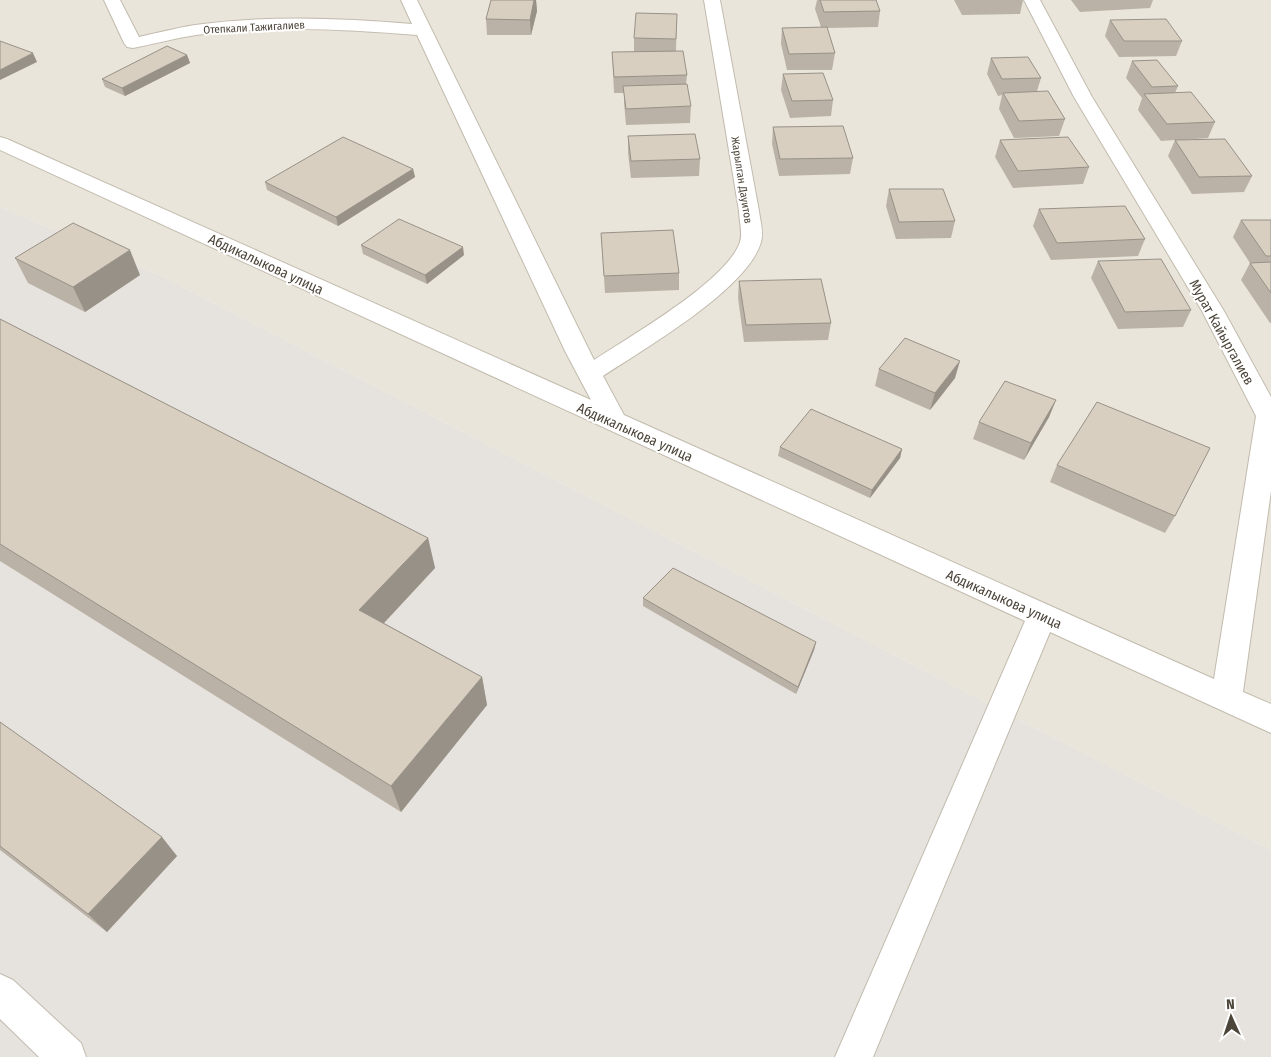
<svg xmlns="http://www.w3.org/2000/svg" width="1271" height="1057" viewBox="0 0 1271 1057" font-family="'Fira Sans Condensed',sans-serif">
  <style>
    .residential { fill: #eae5da }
    .industrial { fill: #e6e2dd }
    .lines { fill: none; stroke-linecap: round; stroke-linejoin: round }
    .minor-casing { stroke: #c2bbae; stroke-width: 2 }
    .minor { fill: #fff; fill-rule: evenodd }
    .wall { fill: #bab2a6 }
    .shaded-wall { fill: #979187 }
    .building { fill: #d8cfc1; stroke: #979187 }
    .labels { text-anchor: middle; stroke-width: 4; stroke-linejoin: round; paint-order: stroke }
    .far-street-label { font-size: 11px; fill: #4b4439; stroke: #fff }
    .street-label { font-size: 14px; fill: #4b4439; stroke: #fff }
  </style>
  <rect width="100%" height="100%" fill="#f6f3ec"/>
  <path class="residential" d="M 0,0 L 1271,0 L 1271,850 L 161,276 L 0,207 Z"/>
  <path class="industrial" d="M 0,207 L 161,276 L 1271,850 L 1271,1057 L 0,1057 Z"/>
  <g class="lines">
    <g class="minor-casing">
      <g id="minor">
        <path d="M 104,0 L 120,0 L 139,37 C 157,33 176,28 195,25 C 266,15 340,18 412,24 L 401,0 L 417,0 L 594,360 C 629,337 727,281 740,242 C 743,233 739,220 739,211 L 704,0 L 720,0 L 759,211 C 760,220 764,232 761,242 C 748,289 644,349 603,376 L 624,415 L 1214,679 L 1256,416 L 1202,311 L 1074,97 L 1024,0 L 1040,0 L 1092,97 L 1224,311 L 1271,397 L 1271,491 L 1243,692 L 1271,704 L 1271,733 L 1050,632 L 873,1057 L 835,1057 L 1025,621 L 0,150 L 0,137 L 7,139 L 591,400 L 565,351 L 417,35 C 344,29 270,25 196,35 C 175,38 154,44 133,48 L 127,47 L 124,43 Z"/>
        <path d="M 0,974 L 13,980 L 81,1043 L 86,1057 L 39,1057 L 0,1019 Z"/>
      </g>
    </g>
    <use href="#minor" class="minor"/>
  </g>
  <g class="wall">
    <path d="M 491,0 L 536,0 L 537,11 L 531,35 L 487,35 L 486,19 Z"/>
    <path d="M 817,0 L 876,0 L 880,11 L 878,27 L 827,28 L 835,53 L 832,70 L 787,70 L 781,44 L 782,28 L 821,27 L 815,9 Z"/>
    <path d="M 954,0 L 1023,0 L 1020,14 L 962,15 Z"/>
    <path d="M 1071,0 L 1153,0 L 1150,8 L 1080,12 Z"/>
    <path d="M 677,14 L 676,51 L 687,75 L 686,84 L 691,106 L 690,123 L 626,125 L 624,103 L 624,93 L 614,93 L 612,52 L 634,52 L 634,38 Z"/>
    <path d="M 1110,20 L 1182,41 L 1176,56 L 1119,57 L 1105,36 Z"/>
    <path d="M 187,55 L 190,63 L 125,96 L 105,87 L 102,79 Z"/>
    <path d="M 991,58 L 1041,78 L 1037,91 L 1065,119 L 1059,136 L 1014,138 L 999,109 L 1002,95 L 998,96 L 987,74 Z"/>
    <path d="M 1132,61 L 1178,86 L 1175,93 L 1215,122 L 1208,138 L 1182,140 L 1252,176 L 1244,192 L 1192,194 L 1168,156 L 1175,140 L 1161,141 L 1138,110 L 1142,98 L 1126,78 Z"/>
    <path d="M 783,74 L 833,100 L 831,116 L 790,118 L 781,90 Z"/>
    <path d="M 773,127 L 853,158 L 850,174 L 779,176 L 772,144 Z"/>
    <path d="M 628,136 L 700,159 L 699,176 L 631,178 L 628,153 Z"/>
    <path d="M 1000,140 L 1089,167 L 1083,184 L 1013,188 L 995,157 Z"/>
    <path d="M 413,169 L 415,177 L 338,226 L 267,190 L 265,182 Z"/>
    <path d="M 889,189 L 955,221 L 951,238 L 896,239 L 886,206 Z"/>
    <path d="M 1039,209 L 1145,239 L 1138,256 L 1051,260 L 1033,226 Z"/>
    <path d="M 1241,220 L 1271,220 L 1271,323 L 1270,323 L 1241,280 L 1250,263 L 1233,237 Z"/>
    <path d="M 601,233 L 679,273 L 679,290 L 605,293 Z"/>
    <path d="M 361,245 L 464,255 L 427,284 L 363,254 Z"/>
    <path d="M 15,258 L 140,275 L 85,312 L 28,283 Z"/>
    <path d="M 1098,261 L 1191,310 L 1183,327 L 1118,329 L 1091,278 Z"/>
    <path d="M 739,281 L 831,323 L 828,340 L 744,342 L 738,298 Z"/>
    <path d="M 0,319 L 428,538 L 435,568 L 384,623 L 482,677 L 487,705 L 401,812 L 0,561 Z"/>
    <path d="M 879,369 L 955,378 L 930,410 L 875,386 Z"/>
    <path d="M 1056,400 L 1049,417 L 1024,460 L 973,439 L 979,422 Z"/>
    <path d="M 780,447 L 902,449 L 900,458 L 870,498 L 778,456 Z"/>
    <path d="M 1057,465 L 1175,516 L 1165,533 L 1050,482 Z"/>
    <path d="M 643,598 L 816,642 L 814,650 L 796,694 L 643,606 Z"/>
    <path d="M 0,722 L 177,856 L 107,932 L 0,850 Z"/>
  </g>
  <g class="shaded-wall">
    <path d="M 534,0 L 536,0 L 537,11 L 531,35 L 530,20 Z"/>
    <path d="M 33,53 L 37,62 L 0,80 L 0,70 Z"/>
    <path d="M 187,55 L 190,63 L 125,96 L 122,88 Z"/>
    <path d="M 413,169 L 415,177 L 338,226 L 336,217 Z"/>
    <path d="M 463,247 L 464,255 L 427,284 L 425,275 Z"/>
    <path d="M 130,250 L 140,275 L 85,312 L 73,287 Z"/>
    <path d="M 960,361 L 955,378 L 930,410 L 935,393 Z"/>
    <path d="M 1056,400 L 1049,417 L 1024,460 L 1031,443 Z"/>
    <path d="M 902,449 L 900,458 L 870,498 L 872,490 Z"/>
    <path d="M 428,538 L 435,568 L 369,639 L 359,610 Z"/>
    <path d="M 816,642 L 814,650 L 796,694 L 798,687 Z"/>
    <path d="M 482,677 L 487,705 L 401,812 L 391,786 Z"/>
    <path d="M 162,837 L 177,856 L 107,932 L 88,914 Z"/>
  </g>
  <g class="building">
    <path d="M 491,0 L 534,0 L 530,20 L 486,19 Z"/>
    <path d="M 820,0 L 876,0 L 880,11 L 824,12 Z"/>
    <path d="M 636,13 L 677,14 L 676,39 L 634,38 Z"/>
    <path d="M 1166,19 L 1182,41 L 1124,41 L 1110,20 Z"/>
    <path d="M 827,27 L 835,53 L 789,54 L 782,28 Z"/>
    <path d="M 0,41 L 33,53 L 0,70 Z"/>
    <path d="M 167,46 L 187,55 L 122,88 L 102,79 Z"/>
    <path d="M 683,51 L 687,75 L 614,77 L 612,52 Z"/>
    <path d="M 1028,57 L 1041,78 L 1002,79 L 991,58 Z"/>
    <path d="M 1157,60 L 1178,86 L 1152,87 L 1132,61 Z"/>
    <path d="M 823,73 L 833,100 L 792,101 L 783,74 Z"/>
    <path d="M 687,84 L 691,106 L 626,109 L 623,86 Z"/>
    <path d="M 1048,91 L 1065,119 L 1019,121 L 1003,93 Z"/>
    <path d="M 1191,92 L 1215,122 L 1167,124 L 1144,94 Z"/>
    <path d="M 843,126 L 853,158 L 780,159 L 773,127 Z"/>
    <path d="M 695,134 L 700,159 L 631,161 L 628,136 Z"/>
    <path d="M 343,137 L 413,169 L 336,217 L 265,182 Z"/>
    <path d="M 1068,137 L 1089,167 L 1018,171 L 1000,140 Z"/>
    <path d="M 1225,139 L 1252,176 L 1199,177 L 1175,140 Z"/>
    <path d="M 889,189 L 943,189 L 955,221 L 899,222 Z"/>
    <path d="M 1125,206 L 1145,239 L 1057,243 L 1039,209 Z"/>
    <path d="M 399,219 L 463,247 L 425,275 L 361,245 Z"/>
    <path d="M 1241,220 L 1271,220 L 1271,256 L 1266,256 Z"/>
    <path d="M 73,223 L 130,250 L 73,287 L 15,258 Z"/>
    <path d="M 673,230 L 679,273 L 604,276 L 601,233 Z"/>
    <path d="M 1161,259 L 1191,310 L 1125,312 L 1098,261 Z"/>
    <path d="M 1271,262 L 1271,293 L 1250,263 Z"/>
    <path d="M 821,279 L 831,323 L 746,325 L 739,281 Z"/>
    <path d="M 0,319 L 428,538 L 359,610 L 482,677 L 391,786 L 0,544 Z"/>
    <path d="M 905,338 L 960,361 L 935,393 L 879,369 Z"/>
    <path d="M 1005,381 L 1056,400 L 1031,443 L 979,422 Z"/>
    <path d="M 1097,402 L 1210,448 L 1175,516 L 1057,465 Z"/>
    <path d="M 811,409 L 902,449 L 872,490 L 780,447 Z"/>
    <path d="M 673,568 L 816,642 L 798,687 L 643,598 Z"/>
    <path d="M 0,722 L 162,837 L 88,914 L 0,846 Z"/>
  </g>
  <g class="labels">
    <g class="far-street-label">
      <text transform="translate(254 27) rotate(-3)" y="4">Отепкали Тажигалиев</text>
      <text transform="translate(742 180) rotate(81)" y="4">Жарылган Дауитов</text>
    </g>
    <g class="street-label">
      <text transform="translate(266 264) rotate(25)" y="5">Абдикалыкова улица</text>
      <text transform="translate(1222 332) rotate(61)" y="5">Мурат Кайыргалиев</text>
      <text transform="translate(635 432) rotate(24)" y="5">Абдикалыкова улица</text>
      <text transform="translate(1004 599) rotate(24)" y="5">Абдикалыкова улица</text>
    </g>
  </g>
  <g transform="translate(1231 1017) rotate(357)" stroke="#ffffff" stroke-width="4" paint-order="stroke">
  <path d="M0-4L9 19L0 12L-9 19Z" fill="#4b4439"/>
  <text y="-8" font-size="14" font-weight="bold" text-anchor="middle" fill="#4b4439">N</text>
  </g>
</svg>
